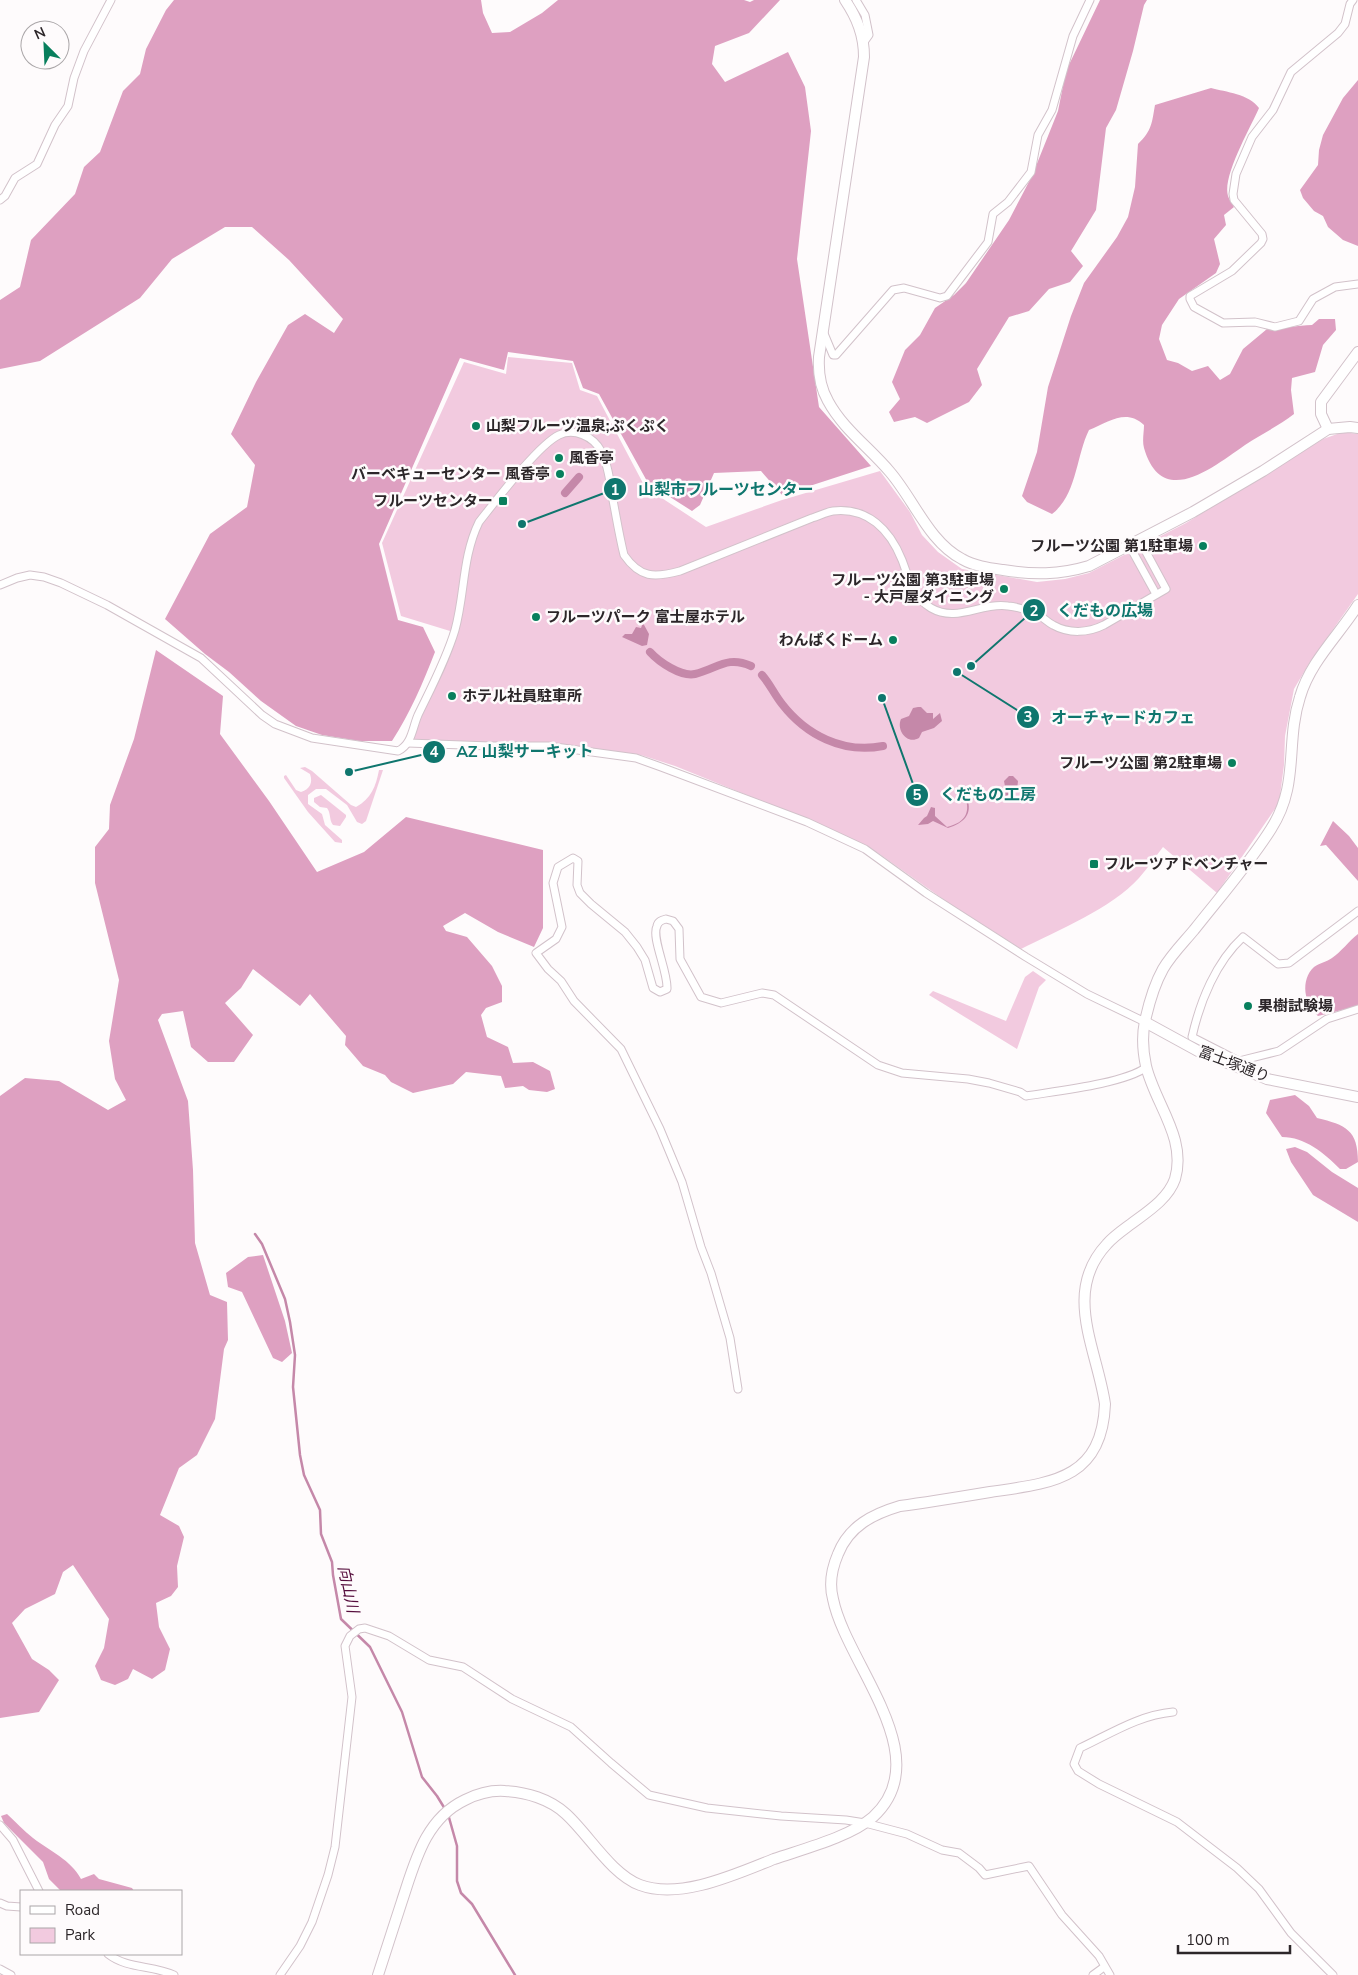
<svg xmlns="http://www.w3.org/2000/svg" width="1358" height="1975" viewBox="0 0 1358 1975" font-family="'Nunito Sans','Noto Sans JP',sans-serif">
  <style>
    .green { fill: #f2cadf }
    .forest { fill: #dea0c1 }
    .water { fill: #c588a9 }
    .lines { fill: none; stroke-linecap: round; stroke-linejoin: round }
    .stream { stroke: #c588a9; stroke-width: 2.5 }
    .canal { stroke: #c588a9; stroke-width: 8 }
    .street-casing { stroke: #d2c2ca; stroke-width: 9 }
    .secondary-casing { stroke: #d2c2ca; stroke-width: 12 }
    .street { stroke: #fff; stroke-width: 7 }
    .secondary { stroke: #fff; stroke-width: 10 }
    .poi-dot { fill: #087f5d; stroke: #fefbfc; stroke-width: 2 }
    .labels { text-anchor: middle; stroke-width: 5; stroke-linejoin: round; paint-order: stroke }
    .poi-label { font-size: 15px; font-weight: bold; fill: #2c2629; stroke: #fefbfc; text-anchor: start }
    .street-label { font-size: 15px; fill: #2c2629; stroke: #fefbfc }
    .water-label { font-size: 16px; font-style: italic; fill: #560e3d; stroke: #fefbfc }
    .leader { fill: none; stroke: #0f766e; stroke-width: 2 }
    .callout-dot { fill: #0f766e; stroke: #fefbfc; stroke-width: 2 }
    .mark-label { font-size: 15px; text-anchor: middle; font-weight: bold; fill: #fff }
    .callout-label { font-size: 16px; text-anchor: middle; font-weight: bold; fill: #0f766e; stroke: #fefbfc; stroke-width: 5; stroke-linejoin: round; paint-order: stroke }
  </style>
  <rect width="100%" height="100%" fill="#fefbfc"/>
  <g class="green">
    <path d="M 508,357 L 572,363 L 580,390 L 597,396 L 645,487 L 706,527 L 782,500 L 880,471 L 910,512 L 922,535 L 938,552 L 962,569 L 1037,582 L 1065,579 L 1089,573 L 1186,523 L 1323,439 L 1343,432 L 1358,434 L 1358,594 L 1310,662 L 1294,689 L 1285,736 L 1284,765 L 1279,803 L 1217,893 L 1163,847 C 1155,857 1148,868 1139,878 C 1112,908 1057,931 1021,949 L 950,904 L 878,853 L 806,819 L 675,766 L 641,755 L 533,742 L 412,743 L 408,734 L 449,644 L 450,631 L 401,616 L 382,543 L 464,362 L 506,374 Z"/>
    <path d="M 300,768 L 305,767 L 312,771 L 351,805 L 356,807 C 371,799 376,786 379,770 L 383,770 L 366,821 L 362,824 L 357,822 L 347,805 L 326,789 L 316,789 L 308,795 L 308,804 L 322,814 L 325,825 L 342,840 L 342,843 L 335,842 L 308,812 L 284,778 L 284,776 L 286,775 L 296,790 L 301,792 C 310,789 313,783 310,774 Z"/>
    <path d="M 321,795 L 346,815 L 346,817 L 340,826 L 333,825 C 329,820 331,813 327,808 L 320,807 L 314,802 L 314,798 Z"/>
    <path d="M 1033,971 L 1046,980 L 1039,987 L 1017,1049 L 929,995 L 933,991 L 1006,1021 L 1025,977 Z"/>
  </g>
  <g class="forest">
    <path d="M 174,0 L 481,0 L 483,13 L 492,33 L 510,32 L 542,13 L 558,0 L 744,0 L 750,2 L 754,0 L 780,0 L 749,33 L 715,46 L 712,64 L 725,82 L 788,52 L 805,87 L 811,131 L 797,259 L 819,407 L 871,466 L 782,495 L 761,471 L 714,473 L 700,505 L 692,511 L 648,483 L 599,394 L 583,388 L 573,361 L 508,352 L 504,370 L 460,358 L 379,544 L 398,620 L 423,627 L 435,652 C 423,683 410,713 392,741 L 359,741 L 322,735 L 296,726 L 261,701 L 229,672 L 205,654 L 165,619 L 210,534 L 247,507 L 255,465 L 231,434 L 256,382 L 288,325 L 305,314 L 334,333 L 343,319 L 289,260 L 252,227 L 225,227 L 172,259 L 140,298 L 40,361 L 0,369 L 0,300 L 20,287 L 31,240 L 75,194 L 84,167 L 100,152 L 123,91 L 140,74 L 146,49 L 166,10 Z"/>
    <path d="M 1100,0 L 1147,0 L 1144,5 L 1133,51 L 1116,110 L 1106,128 L 1096,210 L 1071,251 L 1083,266 L 1070,282 L 1049,289 L 1029,311 L 1009,317 L 977,369 L 982,385 L 969,402 L 927,423 L 915,417 L 894,422 L 889,412 L 900,399 L 892,382 L 905,350 L 920,335 L 935,308 L 954,295 L 966,283 L 1009,220 L 1032,176 L 1058,111 L 1066,71 Z"/>
    <path d="M 1358,80 L 1358,246 L 1343,240 L 1328,227 L 1323,216 L 1314,211 L 1303,198 L 1300,190 L 1318,165 L 1319,150 L 1323,135 L 1343,98 Z"/>
    <path d="M 1211,88 C 1226,92 1249,94 1259,108 C 1251,127 1222,176 1228,196 C 1229,200 1232,203 1234,207 L 1224,215 L 1226,225 L 1214,239 L 1220,264 L 1216,273 L 1179,299 L 1162,325 L 1159,339 L 1167,360 L 1178,363 L 1192,371 L 1208,366 L 1220,380 L 1230,374 L 1243,349 L 1267,329 C 1282,330 1296,325 1312,325 L 1319,319 L 1335,319 L 1336,330 L 1323,345 L 1315,372 L 1292,378 L 1291,390 L 1294,414 C 1279,426 1261,434 1245,445 C 1213,467 1162,510 1144,448 C 1142,441 1144,432 1144,425 C 1126,408 1109,422 1089,430 C 1076,456 1077,495 1052,514 L 1027,502 L 1022,496 L 1037,452 L 1048,387 L 1071,316 L 1084,283 L 1117,237 L 1128,217 L 1135,187 L 1138,144 C 1152,131 1152,122 1155,105 Z"/>
    <path d="M 156,650 L 223,696 L 220,734 L 269,801 L 317,872 L 364,852 L 406,817 L 543,850 L 543,928 L 534,947 L 498,932 L 465,913 L 443,926 L 446,931 L 467,937 L 492,966 L 502,986 L 502,1002 L 486,1008 L 481,1015 L 487,1037 L 508,1047 L 513,1063 L 533,1062 L 550,1071 L 555,1089 L 547,1092 L 529,1090 L 523,1086 L 505,1088 L 501,1076 L 466,1072 L 453,1084 L 413,1093 L 391,1082 L 385,1075 L 363,1066 L 345,1045 L 346,1036 L 310,994 L 300,1006 L 253,969 L 241,988 L 225,1003 L 253,1035 L 234,1062 L 208,1062 L 191,1047 L 183,1011 L 162,1014 L 158,1020 L 188,1101 L 193,1170 L 195,1243 L 210,1295 L 227,1302 L 228,1340 L 224,1349 L 215,1419 L 197,1455 L 179,1468 L 160,1515 L 179,1526 L 184,1537 L 177,1566 L 178,1587 L 171,1596 L 156,1603 L 159,1627 L 170,1649 L 165,1670 L 152,1679 L 133,1669 L 128,1679 L 115,1685 L 101,1680 L 95,1666 L 104,1648 L 109,1619 L 73,1565 L 63,1572 L 55,1594 L 25,1609 L 12,1623 L 32,1659 L 49,1670 L 59,1680 L 39,1712 L 0,1718 L 0,1096 L 25,1078 L 59,1081 L 108,1110 L 126,1100 L 115,1079 L 109,1041 L 119,980 L 95,883 L 95,847 L 109,829 L 110,805 L 134,739 Z"/>
    <path d="M 1333,821 L 1349,836 L 1358,848 L 1358,881 L 1326,845 L 1320,846 Z"/>
    <path d="M 1358,934 L 1358,1006 L 1318,1016 C 1304,1004 1300,980 1314,967 C 1319,963 1327,962 1332,958 C 1341,952 1349,941 1358,934 Z"/>
    <path d="M 1295,1095 L 1309,1106 L 1317,1118 C 1346,1125 1358,1130 1358,1162 L 1346,1169 L 1340,1169 C 1324,1153 1305,1137 1282,1137 L 1266,1113 L 1270,1100 Z"/>
    <path d="M 1295,1147 L 1307,1152 L 1332,1172 L 1358,1188 L 1358,1222 L 1313,1195 L 1291,1162 L 1286,1149 Z"/>
    <path d="M 263,1255 L 285,1321 L 292,1353 L 282,1362 L 273,1358 L 242,1292 L 228,1287 L 226,1273 L 248,1257 Z"/>
    <path d="M 7,1814 C 16,1822 24,1831 33,1838 C 50,1851 71,1860 81,1879 L 94,1874 L 99,1879 L 132,1888 L 134,1891 L 61,1891 L 49,1879 L 43,1862 L 4,1823 L 1,1816 Z"/>
  </g>
  <g class="water">
    <path d="M 643,623 L 649,634 L 647,645 L 642,646 L 622,637 L 625,634 L 632,634 L 636,627 L 641,628 Z"/>
    <path d="M 918,707 L 921,707 L 927,713 L 933,713 L 933,719 L 940,713 L 942,721 L 934,728 L 922,732 L 919,738 C 907,745 896,730 901,719 L 909,716 L 913,708 Z"/>
    <path d="M 1009,776 L 1013,776 L 1018,781 L 1017,790 C 1008,796 992,803 981,801 C 977,800 975,796 972,793 L 969,794 L 967,798 C 973,814 964,823 948,828 L 933,821 L 928,824 L 918,825 L 924,818 L 927,816 L 931,807 L 935,808 L 935,816 L 947,827 C 967,822 971,811 964,794 L 968,787 L 976,790 L 978,798 L 988,799 L 1006,792 L 1004,781 Z"/>
  </g>
  <g class="lines">
    <g class="stream">
      <path d="M 255,1234 L 262,1244 L 285,1299 L 290,1322 L 295,1355 L 293,1387 L 300,1455 L 304,1475 L 320,1510 L 321,1534 L 332,1562 L 333,1575 L 341,1619 L 370,1647 L 402,1712 L 422,1777 L 437,1796 L 445,1809"/>
      <path d="M 448,1814 L 457,1846 L 457,1881 L 461,1893 L 472,1904 L 515,1975"/>
    </g>
    <g class="canal">
      <path d="M 565,493 L 579,477"/>
      <path d="M 650,652 C 659,662 681,677 695,674 C 717,669 727,655 751,666"/>
      <path d="M 762,675 C 770,684 774,694 782,704 C 806,735 843,754 883,746"/>
    </g>
    <g class="street-casing">
      <g id="street">
        <path d="M 856,0 L 865,15 L 869,35 L 864,42"/>
        <path d="M 1353,0 L 1350,4 L 1345,24 L 1338,33 L 1291,72 L 1273,110 L 1252,137 L 1236,174 L 1233,194 L 1234,200 L 1262,234 L 1263,239 L 1261,243 L 1232,271 L 1190,296 L 1190,299 L 1194,307 L 1223,323 L 1255,322 L 1275,327 L 1299,321 L 1313,299 L 1335,287 L 1358,284"/>
        <path d="M 0,200 L 5,196 L 15,178 L 37,164 L 55,125 L 68,106 L 74,78 L 84,51 L 111,0"/>
        <path d="M 823,331 L 833,355 L 836,355 L 893,290 L 904,288 L 940,298 L 947,296 L 988,242 L 993,214 L 1008,202 L 1031,172 L 1038,135 L 1052,110 L 1073,36 L 1090,0"/>
        <path d="M 1129,545 L 1156,594"/>
        <path d="M 0,585 L 17,578 L 30,575 L 44,577 L 61,583 L 107,605 L 201,658 L 262,715 L 275,724 L 312,738 L 398,751 C 412,744 412,729 418,715 C 431,688 446,660 455,630 C 465,594 462,557 479,522 C 495,502 538,445 559,435 C 574,428 593,436 601,451 C 608,464 610,481 612,495 C 616,515 619,535 624,555 C 640,578 654,578 680,571 L 812,518 C 819,516 826,512 833,511 C 868,507 890,530 902,560 C 909,578 912,597 931,608 C 957,623 981,602 1008,606 C 1018,607 1028,610 1037,614 C 1043,617 1047,622 1053,625 C 1069,634 1088,633 1104,625 L 1166,589 L 1139,539"/>
        <path d="M 408,743 L 490,746 L 548,746 L 636,758 L 661,767 L 807,822 L 865,849 L 926,893 L 1026,957 L 1087,994 L 1145,1022"/>
        <path d="M 1239,1061 L 1192,1037 C 1200,1001 1216,962 1243,937 L 1278,964 L 1289,963 L 1358,911"/>
        <path d="M 1237,1065 L 1239,1061 L 1279,1051 L 1327,1019 L 1358,1009"/>
        <path d="M 738,1389 L 730,1338 L 711,1273 L 701,1247 L 682,1182 L 660,1129 L 621,1049 L 574,1001 L 561,981 L 548,969 L 536,953 L 556,939 L 562,927 L 553,883 L 558,867 L 573,858 L 578,861 L 577,885 L 580,893 L 591,904 L 625,932 L 637,947 L 645,960 L 653,988 L 660,992 L 667,989 C 668,971 651,938 657,926 C 658,921 662,920 666,919 L 673,921 L 679,929 L 680,959 L 701,997 L 721,1003 L 762,993 L 774,995 L 878,1065 L 902,1073 L 968,1079 L 989,1083 L 1020,1092 L 1026,1096 C 1056,1091 1123,1084 1147,1067"/>
        <path d="M 1173,1712 C 1139,1715 1110,1734 1080,1748 L 1074,1764 L 1078,1771 L 1099,1784 L 1177,1822 L 1237,1868 L 1259,1889 L 1291,1933 L 1333,1975"/>
        <path d="M 0,1825 L 13,1840 L 39,1891"/>
        <path d="M 0,1903 L 7,1906 L 21,1907"/>
        <path d="M 108,1954 C 127,1969 152,1965 174,1975"/>
        <path d="M 0,1969 L 11,1975"/>
        <path d="M 280,1975 L 300,1946 L 312,1922 L 328,1875 L 335,1847 L 352,1697 L 345,1646 L 350,1636 L 359,1629 L 365,1628 L 389,1636 L 429,1660 L 463,1667 L 512,1699 L 571,1727 L 611,1763 L 649,1795 L 707,1808 L 781,1816 L 846,1820 L 865,1823 L 907,1834 L 942,1850 L 959,1853 L 979,1868 L 985,1875 L 1029,1866 L 1062,1915 L 1099,1956 L 1110,1975"/>
        <path d="M 1093,1975 L 1104,1967"/>
      </g>
    </g>
    <g class="secondary-casing">
      <g id="secondary">
        <path d="M 845,0 C 857,18 864,35 864,57 L 819,357 C 818,373 820,387 828,401 C 843,429 870,448 890,472 C 914,500 929,542 962,559 C 974,566 989,568 1003,570 C 1033,575 1059,575 1089,566 L 1193,512 L 1263,471 L 1328,429 L 1350,427 L 1358,428"/>
        <path d="M 1328,429 L 1321,414 L 1321,402 L 1358,352"/>
        <path d="M 1145,1022 L 1198,1051 L 1267,1079 L 1358,1097"/>
        <path d="M 378,1975 C 386,1950 394,1926 402,1901 C 415,1862 425,1819 465,1800 C 477,1794 491,1790 505,1791 C 526,1792 550,1799 566,1814 C 589,1835 611,1874 640,1885 C 680,1900 736,1874 774,1859 C 803,1849 850,1837 873,1817 C 939,1757 846,1664 833,1599 C 829,1584 832,1568 838,1554 C 849,1526 873,1514 900,1506 C 930,1502 960,1497 990,1492 C 1051,1483 1102,1480 1105,1404 C 1097,1349 1062,1292 1107,1244 C 1114,1236 1123,1230 1131,1224 C 1147,1212 1168,1199 1175,1179 C 1187,1138 1155,1104 1146,1066 C 1143,1052 1142,1035 1145,1021 C 1149,1003 1154,985 1163,969 C 1171,955 1184,942 1194,930 C 1220,897 1249,864 1271,829 C 1300,784 1285,743 1300,697 C 1310,662 1339,635 1358,605"/>
      </g>
    </g>
    <use href="#street" class="street"/>
    <use href="#secondary" class="secondary"/>
  </g>
  <g class="poi-dot">
    <circle cx="476" cy="426" r="5"/>
    <circle cx="559" cy="458" r="5"/>
    <circle cx="560" cy="474" r="5"/>
    <rect x="498" y="496" width="10" height="10" rx="2.5"/>
    <circle cx="1203" cy="546" r="5"/>
    <circle cx="1004" cy="589" r="5"/>
    <circle cx="536" cy="617" r="5"/>
    <circle cx="893" cy="640" r="5"/>
    <circle cx="452" cy="696" r="5"/>
    <circle cx="1232" cy="763" r="5"/>
    <rect x="1089" y="859" width="10" height="10" rx="2.5"/>
    <circle cx="1248" cy="1006" r="5"/>
  </g>
  <g class="labels">
    <g class="poi-label">
      <text x="486" y="431">山梨フルーツ温泉;ぷくぷく</text>
      <text x="569" y="463">風香亭</text>
      <text x="550" y="479" text-anchor="end">バーベキューセンター 風香亭</text>
      <text x="493" y="506" text-anchor="end">フルーツセンター</text>
      <text x="1193" y="551" text-anchor="end">フルーツ公園 第1駐車場</text>
      <text x="994" y="585" text-anchor="end">フルーツ公園 第3駐車場<tspan x="994" dy="17">- 大戸屋ダイニング</tspan></text>
      <text x="546" y="622">フルーツパーク 富士屋ホテル</text>
      <text x="883" y="645" text-anchor="end">わんぱくドーム</text>
      <text x="462" y="701">ホテル社員駐車所</text>
      <text x="1222" y="768" text-anchor="end">フルーツ公園 第2駐車場</text>
      <text x="1104" y="869">フルーツアドベンチャー</text>
      <text x="1258" y="1011">果樹試験場</text>
    </g>
    <g class="street-label">
      <text transform="translate(1234 1064) rotate(21)" y="5">富士塚通り</text>
    </g>
    <g class="water-label">
      <text transform="translate(349 1589) rotate(78)" y="6">向山川</text>
    </g>
  </g>
  <path class="leader" d="M522 524L615 489M971 666L1034 610M957 672L1028 717M349 772L434 752M882 698L917 795"/>
  <g class="callout-dot">
    <circle cx="522" cy="524" r="5"/>
    <circle cx="971" cy="666" r="5"/>
    <circle cx="957" cy="672" r="5"/>
    <circle cx="349" cy="772" r="5"/>
    <circle cx="882" cy="698" r="5"/>
    <circle cx="615" cy="489" r="12"/>
    <circle cx="1034" cy="610" r="12"/>
    <circle cx="1028" cy="717" r="12"/>
    <circle cx="434" cy="752" r="12"/>
    <circle cx="917" cy="795" r="12"/>
  </g>
  <g class="mark-label">
    <text x="615" y="495">1</text>
    <text x="1034" y="616">2</text>
    <text x="1028" y="722">3</text>
    <text x="434" y="757">4</text>
    <text x="917" y="800">5</text>
  </g>
  <g class="callout-label">
    <text x="726" y="495">山梨市フルーツセンター</text>
    <text x="1105" y="616">くだもの広場</text>
    <text x="1123" y="723">オーチャードカフェ</text>
    <text x="525" y="757">AZ 山梨サーキット</text>
    <text x="988" y="800">くだもの工房</text>
  </g>
  <rect x="20" y="1890" width="162" height="65" fill="#fefbfc" stroke="#aaa6a8"/>
  <rect x="30" y="1906" width="25" height="8" fill="#ffffff" stroke="#aaa6a8"/>
  <text x="65" y="1915" font-size="15" fill="#2c2629">Road</text>
  <rect x="30" y="1928" width="25" height="15" fill="#f2cadf" stroke="#aaa6a8"/>
  <text x="65" y="1940" font-size="15" fill="#2c2629">Park</text>
  <g transform="translate(45 45) rotate(336)"><circle r="24" fill="#fefbfc" stroke="#aaa6a8"/>
  <path d="M0-4L9 19L0 12L-9 19Z" fill="#087f5d"/>
  <text y="-8" font-size="14" font-weight="bold" text-anchor="middle" fill="#2c2629">N</text>
  </g>
  <path d="M1178 1945v8h112v-8" fill="none" stroke="#2c2629" stroke-width="2.5"/>
  <text x="1186" y="1945" font-size="15" fill="#2c2629" stroke="#fefbfc" stroke-width="4" paint-order="stroke">100 m</text>
</svg>
